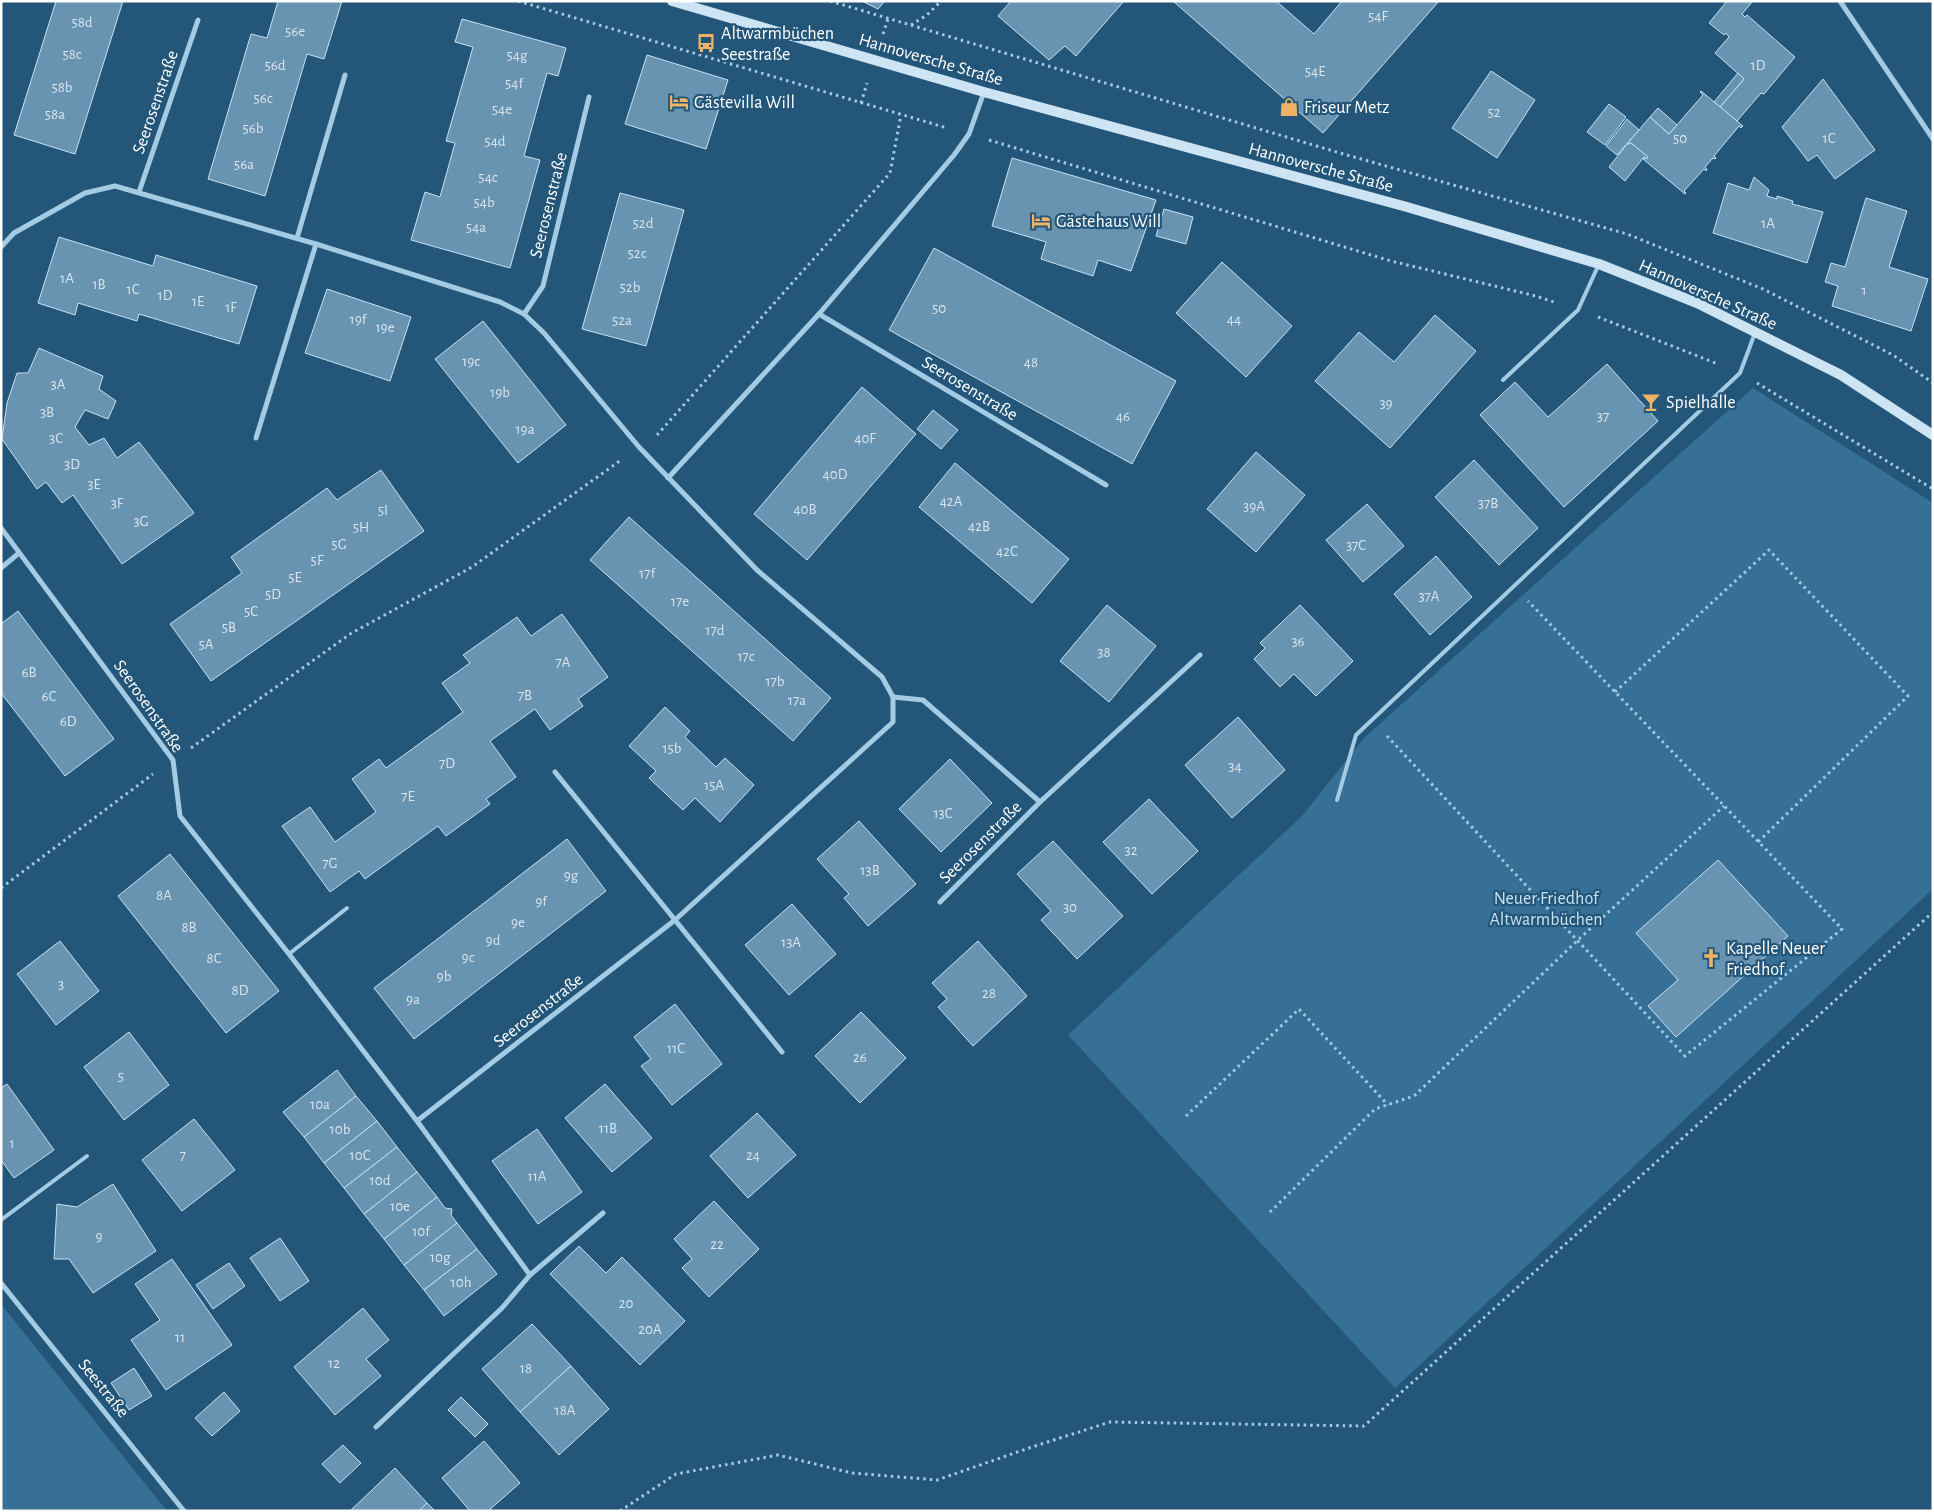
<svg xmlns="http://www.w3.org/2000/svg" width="1934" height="1512" viewBox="0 0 1934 1512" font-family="'Alegreya Sans',sans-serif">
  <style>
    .green { fill: #367096 }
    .building { fill: #6894b1; stroke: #c7e2f3 }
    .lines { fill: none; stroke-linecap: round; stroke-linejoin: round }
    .path { stroke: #a4cbe4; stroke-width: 3; stroke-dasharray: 2.5 4; stroke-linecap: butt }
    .lane { stroke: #a4cbe4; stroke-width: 4 }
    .street { stroke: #a4cbe4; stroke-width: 5 }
    .secondary { stroke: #cde4f4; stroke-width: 10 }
    .labels { text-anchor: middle; stroke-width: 4.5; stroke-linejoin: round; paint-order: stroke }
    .number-label { font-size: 15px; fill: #d9e4ec }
    .poi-label { font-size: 18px; fill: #fff; stroke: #235679; text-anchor: start }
    .street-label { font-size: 18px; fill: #fff; stroke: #235679 }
    .park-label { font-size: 18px; fill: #c7e2f3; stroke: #235679 }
  </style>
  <rect width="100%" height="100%" fill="#235679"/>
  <g class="green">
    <path d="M 1753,388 L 1933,503 L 1933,889 L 1395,1388 L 1068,1035 L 1302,816 L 1364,738 Z"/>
    <path d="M 1,1304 L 167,1511 L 1,1511 Z"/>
  </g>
  <g class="building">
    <path d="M 56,1 L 123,1 L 75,154 L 14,135 Z"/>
    <path d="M 278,1 L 342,1 L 324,59 L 307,54 L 265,196 L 208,179 L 251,34 L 267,38 Z"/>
    <path d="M 862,1 L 885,1 L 878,9 Z"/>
    <path d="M 1011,1 L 1124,1 L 1076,56 L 1065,46 L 1049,60 L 998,16 Z"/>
    <path d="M 1173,1 L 1276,1 L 1314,34 L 1342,1 L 1439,1 L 1323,133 Z"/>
    <path d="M 1727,1 L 1753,1 L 1742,14 L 1745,17 L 1747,15 L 1795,57 L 1764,94 L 1761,93 L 1737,121 L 1720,107 L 1744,79 L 1715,53 L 1729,37 L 1726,33 L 1724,35 L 1709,23 Z"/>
    <path d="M 462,19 L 566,48 L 558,76 L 547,73 L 524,156 L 540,160 L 510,268 L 411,240 L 425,192 L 440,197 L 455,143 L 446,141 L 473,47 L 455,42 Z"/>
    <path d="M 647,55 L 728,80 L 706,149 L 625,124 Z"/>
    <path d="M 1491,71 L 1535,100 L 1497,158 L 1452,128 Z"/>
    <path d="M 1738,73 L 1744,79 L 1720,107 L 1714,102 Z"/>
    <path d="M 1823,79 L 1875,150 L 1835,179 L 1817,155 L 1808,161 L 1782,127 Z"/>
    <path d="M 1701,91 L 1743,126 L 1741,128 L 1739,126 L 1714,156 L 1716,158 L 1715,159 L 1713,158 L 1705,167 L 1707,169 L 1706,171 L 1704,169 L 1684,191 L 1686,193 L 1685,194 L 1643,159 L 1648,157 L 1631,143 L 1629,144 L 1627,144 L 1650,117 L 1669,134 L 1703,95 L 1700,92 Z"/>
    <path d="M 1609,104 L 1626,117 L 1605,145 L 1587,132 Z"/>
    <path d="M 1658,108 L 1677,125 L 1669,134 L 1650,117 Z"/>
    <path d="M 1627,119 L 1639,130 L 1617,155 L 1606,146 Z"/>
    <path d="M 1631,143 L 1648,157 L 1647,159 L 1644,157 L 1625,181 L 1609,167 L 1627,144 L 1629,144 Z"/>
    <path d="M 1012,158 L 1156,200 L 1131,271 L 1098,260 L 1093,276 L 1041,259 L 1046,242 L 992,226 Z"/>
    <path d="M 1754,177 L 1769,190 L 1767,196 L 1777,199 L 1777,196 L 1793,201 L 1792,204 L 1823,212 L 1807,263 L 1713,233 L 1728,183 L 1749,190 Z"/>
    <path d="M 620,193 L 684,210 L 646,346 L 582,329 Z"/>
    <path d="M 1866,198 L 1907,211 L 1889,267 L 1928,279 L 1911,331 L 1832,306 L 1838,286 L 1825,282 L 1831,263 L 1845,267 Z"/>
    <path d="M 1164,209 L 1193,217 L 1186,244 L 1156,236 Z"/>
    <path d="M 59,237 L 153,266 L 156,255 L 257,286 L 239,344 L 139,314 L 137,321 L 78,303 L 75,315 L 38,303 Z"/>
    <path d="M 934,248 L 1176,381 L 1132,464 L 889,330 Z"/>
    <path d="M 1222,262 L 1292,326 L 1246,377 L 1176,313 Z"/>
    <path d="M 327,289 L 411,317 L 390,381 L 305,353 Z"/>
    <path d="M 1435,315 L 1476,351 L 1390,448 L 1315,381 L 1359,332 L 1394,362 Z"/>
    <path d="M 483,321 L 566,425 L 518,463 L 435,359 Z"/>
    <path d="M 39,348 L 103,376 L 99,389 L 116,401 L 108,419 L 85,410 L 75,427 L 89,445 L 104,438 L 117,458 L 139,442 L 194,513 L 122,564 L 73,495 L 62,503 L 46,482 L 37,489 L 2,439 L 7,403 L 17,373 L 28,373 Z"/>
    <path d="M 1607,364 L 1658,421 L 1564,507 L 1480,415 L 1515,382 L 1548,417 Z"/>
    <path d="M 862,387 L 916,434 L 807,560 L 754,514 Z"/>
    <path d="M 933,410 L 958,430 L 941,449 L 917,429 Z"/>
    <path d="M 1256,452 L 1305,495 L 1256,552 L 1207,509 Z"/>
    <path d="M 1474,460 L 1538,528 L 1499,565 L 1435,497 Z"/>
    <path d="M 955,463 L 1069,559 L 1032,603 L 919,507 Z"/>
    <path d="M 381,470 L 424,531 L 211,681 L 170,624 L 242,573 L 231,557 L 327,488 L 337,500 Z"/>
    <path d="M 1367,504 L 1404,546 L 1363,582 L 1326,540 Z"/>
    <path d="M 629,517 L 831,698 L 793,741 L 590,560 Z"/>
    <path d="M 1436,556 L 1472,597 L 1430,635 L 1394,594 Z"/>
    <path d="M 1107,605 L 1156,646 L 1109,702 L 1060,661 Z"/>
    <path d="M 1300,605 L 1353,661 L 1316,696 L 1294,674 L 1280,687 L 1254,659 L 1265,648 L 1260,643 Z"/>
    <path d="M 18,611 L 114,739 L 65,776 L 1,693 L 1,624 Z"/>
    <path d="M 562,614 L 608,677 L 578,699 L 583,706 L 550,730 L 535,709 L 490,741 L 516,777 L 486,799 L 490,804 L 446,836 L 438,826 L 365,879 L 359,871 L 330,892 L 282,826 L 310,807 L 335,842 L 376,812 L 352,779 L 379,759 L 386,768 L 463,712 L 442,683 L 470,663 L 463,655 L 517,617 L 531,636 Z"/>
    <path d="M 665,707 L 690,731 L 685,737 L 716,767 L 725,758 L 754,785 L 720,822 L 695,798 L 683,810 L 649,778 L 656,771 L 629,746 Z"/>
    <path d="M 1238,717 L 1285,770 L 1232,818 L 1185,765 Z"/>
    <path d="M 950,759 L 992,803 L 941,852 L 899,809 Z"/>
    <path d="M 1149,799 L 1198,851 L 1152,894 L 1103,842 Z"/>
    <path d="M 859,821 L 916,884 L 868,926 L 844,898 L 849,894 L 817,859 Z"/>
    <path d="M 567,839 L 606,891 L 414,1039 L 374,988 Z"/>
    <path d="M 1053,841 L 1123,916 L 1077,959 L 1041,920 L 1051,911 L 1017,874 Z"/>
    <path d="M 170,854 L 279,991 L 226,1033 L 118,896 Z"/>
    <path d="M 1718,860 L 1788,936 L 1676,1037 L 1648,1006 L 1678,980 L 1636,933 Z"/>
    <path d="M 792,904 L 836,954 L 789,995 L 745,945 Z"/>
    <path d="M 60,941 L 99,991 L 56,1025 L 17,974 Z"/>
    <path d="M 978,941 L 1027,996 L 973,1046 L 938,1007 L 947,999 L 932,983 Z"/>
    <path d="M 675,1004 L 722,1064 L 672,1105 L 641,1066 L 651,1059 L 634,1037 Z"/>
    <path d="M 861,1012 L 906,1058 L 860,1103 L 815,1056 Z"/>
    <path d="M 129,1032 L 169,1085 L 124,1120 L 84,1067 Z"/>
    <path d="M 337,1070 L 356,1096 L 304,1137 L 283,1112 Z"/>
    <path d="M 7,1084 L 54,1150 L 14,1178 L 1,1160 L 1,1088 Z"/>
    <path d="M 605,1084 L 652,1138 L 612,1172 L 565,1118 Z"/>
    <path d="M 356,1096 L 377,1121 L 324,1163 L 304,1137 Z"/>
    <path d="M 757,1113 L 796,1155 L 748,1198 L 710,1156 Z"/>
    <path d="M 194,1119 L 235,1170 L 182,1211 L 142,1160 Z"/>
    <path d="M 377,1121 L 397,1147 L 344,1188 L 324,1163 Z"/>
    <path d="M 537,1129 L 582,1192 L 538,1224 L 492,1161 Z"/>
    <path d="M 397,1147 L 417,1172 L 364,1214 L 344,1188 Z"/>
    <path d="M 417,1172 L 437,1197 L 384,1239 L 364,1214 Z"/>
    <path d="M 113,1184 L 156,1251 L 93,1293 L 69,1259 L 54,1259 L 57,1204 L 77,1207 Z"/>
    <path d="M 437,1197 L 445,1208 L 452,1209 L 451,1215 L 457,1223 L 404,1265 L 384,1239 Z"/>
    <path d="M 714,1201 L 759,1249 L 709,1297 L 682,1268 L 692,1259 L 674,1239 Z"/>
    <path d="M 457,1223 L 477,1249 L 424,1290 L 404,1265 Z"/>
    <path d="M 280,1238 L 309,1281 L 280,1301 L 250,1258 Z"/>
    <path d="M 579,1246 L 606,1273 L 622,1257 L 685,1321 L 640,1365 L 550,1274 Z"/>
    <path d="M 477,1249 L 497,1274 L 444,1316 L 424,1290 Z"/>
    <path d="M 172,1259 L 232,1345 L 166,1390 L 131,1340 L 160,1320 L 135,1284 Z"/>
    <path d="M 229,1263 L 245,1286 L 213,1309 L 196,1285 Z"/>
    <path d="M 363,1308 L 389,1340 L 366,1359 L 381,1376 L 335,1415 L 294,1367 Z"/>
    <path d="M 532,1324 L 571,1366 L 520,1412 L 482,1369 Z"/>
    <path d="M 571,1366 L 609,1409 L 559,1455 L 520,1412 Z"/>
    <path d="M 134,1368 L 152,1396 L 129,1410 L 111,1383 Z"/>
    <path d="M 224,1392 L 240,1411 L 212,1436 L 195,1418 Z"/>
    <path d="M 461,1397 L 488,1424 L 475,1437 L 448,1410 Z"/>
    <path d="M 484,1441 L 520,1483 L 488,1511 L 470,1511 L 442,1478 Z"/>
    <path d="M 343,1445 L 361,1463 L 340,1483 L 322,1464 Z"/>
    <path d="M 395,1468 L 427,1503 L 419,1511 L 350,1511 Z"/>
    <path d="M 427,1503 L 435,1511 L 419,1511 Z"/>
  </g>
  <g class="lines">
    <g class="path">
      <path d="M 518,1 L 947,128"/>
      <path d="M 830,1 L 1340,153 L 1627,234 L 1763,289 L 1893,355 L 1933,383"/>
      <path d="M 911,25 L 927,15 L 941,1"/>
      <path d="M 883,34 L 888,19"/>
      <path d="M 861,103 L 867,83"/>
      <path d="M 989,140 L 1391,261 L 1536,296 L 1554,302"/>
      <path d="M 1598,317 L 1718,364"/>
      <path d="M 1757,383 L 1933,489"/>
      <path d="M 657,435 L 890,173 L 901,115"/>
      <path d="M 1615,692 L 1769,550 L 1908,696 L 1758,842"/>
      <path d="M 1387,736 L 1685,1056 L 1842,929 L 1528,601"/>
      <path d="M 191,748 L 350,634 L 472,567 L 621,460"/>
      <path d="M 1,888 L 153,774"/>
      <path d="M 1186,1116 L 1299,1009 L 1388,1105"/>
      <path d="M 1270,1212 L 1375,1109 L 1414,1096 L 1578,940 L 1724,806"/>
      <path d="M 620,1511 L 676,1474 L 778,1455 L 852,1473 L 937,1480 L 1029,1448 L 1110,1422 L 1364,1426 L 1933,912"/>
    </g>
    <g class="lane">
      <path d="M 1503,380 L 1578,310 L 1599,264"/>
      <path d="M 1337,800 L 1356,735 L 1740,373 L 1755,333"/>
      <path d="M 289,954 L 347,908"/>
      <path d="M 1,1220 L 87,1156"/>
    </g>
    <g class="street">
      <path d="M 1840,1 L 1933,139"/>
      <path d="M 139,192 L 198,20"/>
      <path d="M 297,238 L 345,75"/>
      <path d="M 1,247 L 14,233 L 85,193 L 115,186 L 316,244 L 500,302 L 524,314 L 544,333 L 639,447 L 757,570 L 882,677 L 893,697 L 893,722 L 675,920 L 417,1121 L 289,954 L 180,816 L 173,760 L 1,528"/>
      <path d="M 524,314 L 543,286 L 589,97"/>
      <path d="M 819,314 L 1106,485"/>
      <path d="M 256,438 L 316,244"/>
      <path d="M 668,478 L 819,314 L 954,155 L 969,134 L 984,92"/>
      <path d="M 1,568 L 19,553"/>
      <path d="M 893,697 L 923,700 L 1040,802 L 940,902"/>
      <path d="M 555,772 L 782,1052"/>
      <path d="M 1040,802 L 1200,655"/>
      <path d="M 417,1121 L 530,1275 L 603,1213"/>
      <path d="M 1,1283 L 184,1511"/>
      <path d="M 376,1427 L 502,1308 L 530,1275"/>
    </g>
    <path class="secondary" d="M 672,1 L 984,92 L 1407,207 L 1599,264 L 1697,303 L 1841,375 L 1933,435"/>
  </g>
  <defs>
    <g id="bus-bare" transform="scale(1.5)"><path d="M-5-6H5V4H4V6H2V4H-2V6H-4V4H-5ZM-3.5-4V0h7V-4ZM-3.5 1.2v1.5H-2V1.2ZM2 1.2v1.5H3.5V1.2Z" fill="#efb267" stroke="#235679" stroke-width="2.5" paint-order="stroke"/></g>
    <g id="hotel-bare" transform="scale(1.5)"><path d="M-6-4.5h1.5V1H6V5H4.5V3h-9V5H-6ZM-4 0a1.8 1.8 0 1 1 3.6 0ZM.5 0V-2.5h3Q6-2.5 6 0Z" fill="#efb267" stroke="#235679" stroke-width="2.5" paint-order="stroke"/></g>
    <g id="shop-bare" transform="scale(1.5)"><path d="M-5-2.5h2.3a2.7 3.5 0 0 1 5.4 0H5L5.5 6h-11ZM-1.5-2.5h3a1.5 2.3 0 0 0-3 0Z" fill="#efb267" stroke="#235679" stroke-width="2.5" paint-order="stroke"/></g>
    <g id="bar-bare" transform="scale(1.5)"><path d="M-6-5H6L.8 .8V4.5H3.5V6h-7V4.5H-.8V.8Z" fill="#efb267" stroke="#235679" stroke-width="2.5" paint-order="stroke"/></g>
    <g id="church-bare" transform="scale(1.5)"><path d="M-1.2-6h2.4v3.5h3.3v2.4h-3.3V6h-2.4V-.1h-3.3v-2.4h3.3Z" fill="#efb267" stroke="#235679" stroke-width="2.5" paint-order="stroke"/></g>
  </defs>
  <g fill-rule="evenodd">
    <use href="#bus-bare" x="706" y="43"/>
    <use href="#hotel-bare" x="679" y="102"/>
    <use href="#shop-bare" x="1289" y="107"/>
    <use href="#hotel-bare" x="1041" y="221"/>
    <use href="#bar-bare" x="1651" y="402"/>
    <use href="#church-bare" x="1711" y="958"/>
  </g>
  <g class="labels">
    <g class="number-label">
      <text x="1378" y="21">54F</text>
      <text x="82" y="27">58d</text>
      <text x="295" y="36">56e</text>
      <text x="72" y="59">58c</text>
      <text x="517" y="60">54g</text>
      <text x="275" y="70">56d</text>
      <text x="1758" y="70">1D</text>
      <text x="1315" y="76">54E</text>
      <text x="514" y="88">54f</text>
      <text x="62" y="92">58b</text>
      <text x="263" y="103">56c</text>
      <text x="502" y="114">54e</text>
      <text x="1494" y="117">52</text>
      <text x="55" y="119">58a</text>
      <text x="253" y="133">56b</text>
      <text x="1680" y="143">50</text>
      <text x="1829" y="143">1C</text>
      <text x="495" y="146">54d</text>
      <text x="244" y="169">56a</text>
      <text x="488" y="182">54c</text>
      <text x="484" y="207">54b</text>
      <text x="643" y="228">52d</text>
      <text x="1768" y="228">1A</text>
      <text x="476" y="232">54a</text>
      <text x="637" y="258">52c</text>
      <text x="67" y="283">1A</text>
      <text x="99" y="289">1B</text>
      <text x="630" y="292">52b</text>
      <text x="133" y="294">1C</text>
      <text x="1864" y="295">1</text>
      <text x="165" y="300">1D</text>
      <text x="198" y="306">1E</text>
      <text x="231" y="312">1F</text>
      <text x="939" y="313">50</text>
      <text x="358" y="324">19f</text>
      <text x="1234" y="324">44</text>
      <text x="622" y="325">52a</text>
      <text x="385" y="332">19e</text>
      <text x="471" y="366">19c</text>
      <text x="1031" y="367">48</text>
      <text x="58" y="389">3A</text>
      <text x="500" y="397">19b</text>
      <text x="1386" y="408">39</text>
      <text x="47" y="417">3B</text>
      <text x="1123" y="421">46</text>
      <text x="1603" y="421">37</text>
      <text x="525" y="434">19a</text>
      <text x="56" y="443">3C</text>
      <text x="865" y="443">40F</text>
      <text x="72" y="469">3D</text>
      <text x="835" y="479">40D</text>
      <text x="94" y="489">3E</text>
      <text x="951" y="506">42A</text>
      <text x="117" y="508">3F</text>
      <text x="1488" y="508">37B</text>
      <text x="1254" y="511">39A</text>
      <text x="805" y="514">40B</text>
      <text x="383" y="515">5I</text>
      <text x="141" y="526">3G</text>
      <text x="979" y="531">42B</text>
      <text x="361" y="532">5H</text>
      <text x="339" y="549">5G</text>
      <text x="1356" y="550">37C</text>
      <text x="1007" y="556">42C</text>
      <text x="317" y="565">5F</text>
      <text x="647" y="578">17f</text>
      <text x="295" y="582">5E</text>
      <text x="273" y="599">5D</text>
      <text x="1429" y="601">37A</text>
      <text x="680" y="606">17e</text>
      <text x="251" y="616">5C</text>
      <text x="229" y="632">5B</text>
      <text x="715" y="635">17d</text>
      <text x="1298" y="646">36</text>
      <text x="206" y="649">5A</text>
      <text x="1104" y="657">38</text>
      <text x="746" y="661">17c</text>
      <text x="563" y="667">7A</text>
      <text x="29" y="677">6B</text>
      <text x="775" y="686">17b</text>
      <text x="525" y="700">7B</text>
      <text x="49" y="701">6C</text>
      <text x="797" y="705">17a</text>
      <text x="68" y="726">6D</text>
      <text x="672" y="753">15b</text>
      <text x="447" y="768">7D</text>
      <text x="1235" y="771">34</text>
      <text x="714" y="790">15A</text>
      <text x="408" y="801">7E</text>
      <text x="943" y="818">13C</text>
      <text x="1131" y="855">32</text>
      <text x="330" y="868">7G</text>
      <text x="870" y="875">13B</text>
      <text x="571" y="880">9g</text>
      <text x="164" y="900">8A</text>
      <text x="541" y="906">9f</text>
      <text x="1070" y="912">30</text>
      <text x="518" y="927">9e</text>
      <text x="189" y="932">8B</text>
      <text x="493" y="945">9d</text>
      <text x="791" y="947">13A</text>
      <text x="468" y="962">9c</text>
      <text x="214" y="963">8C</text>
      <text x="444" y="981">9b</text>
      <text x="61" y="989">3</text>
      <text x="240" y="995">8D</text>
      <text x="989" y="998">28</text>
      <text x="413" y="1004">9a</text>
      <text x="676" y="1053">11C</text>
      <text x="860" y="1062">26</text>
      <text x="121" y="1081">5</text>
      <text x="320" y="1109">10a</text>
      <text x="608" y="1133">11B</text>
      <text x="340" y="1134">10b</text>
      <text x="12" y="1148">1</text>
      <text x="183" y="1160">7</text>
      <text x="360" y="1160">10C</text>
      <text x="753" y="1160">24</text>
      <text x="537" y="1181">11A</text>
      <text x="380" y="1185">10d</text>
      <text x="400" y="1211">10e</text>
      <text x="421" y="1236">10f</text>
      <text x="99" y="1241">9</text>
      <text x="717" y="1249">22</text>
      <text x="440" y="1262">10g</text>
      <text x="461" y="1287">10h</text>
      <text x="626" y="1308">20</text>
      <text x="650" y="1334">20A</text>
      <text x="180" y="1342">11</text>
      <text x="334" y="1368">12</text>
      <text x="526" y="1373">18</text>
      <text x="565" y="1415">18A</text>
    </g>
    <g class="poi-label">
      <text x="721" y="39">Altwarmbüchen<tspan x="721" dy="21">Seestraße</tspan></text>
      <text x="694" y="108">Gästevilla Will</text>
      <text x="1304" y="113">Friseur Metz</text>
      <text x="1056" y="227">Gästehaus Will</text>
      <text x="1666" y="408">Spielhalle</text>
      <text x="1726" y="954">Kapelle Neuer<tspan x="1726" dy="21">Friedhof</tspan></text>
    </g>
    <g class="street-label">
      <text transform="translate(931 59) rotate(16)" y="6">Hannoversche Straße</text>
      <text transform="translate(155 102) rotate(-71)" y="6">Seerosenstraße</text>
      <text transform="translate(1321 167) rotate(15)" y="6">Hannoversche Straße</text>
      <text transform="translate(548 205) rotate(-76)" y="6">Seerosenstraße</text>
      <text transform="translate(1708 294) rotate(24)" y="6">Hannoversche Straße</text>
      <text transform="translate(970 388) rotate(31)" y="6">Seerosenstraße</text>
      <text transform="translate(149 706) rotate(55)" y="6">Seerosenstraße</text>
      <text transform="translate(980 842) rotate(-45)" y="6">Seerosenstraße</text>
      <text transform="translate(538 1010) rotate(-38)" y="6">Seerosenstraße</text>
      <text transform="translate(104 1388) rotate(51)" y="6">Seestraße</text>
    </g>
    <g class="park-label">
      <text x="1546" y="904">Neuer Friedhof<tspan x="1546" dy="21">Altwarmbüchen</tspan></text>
    </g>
  </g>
  <rect width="1934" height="1512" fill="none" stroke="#ffffff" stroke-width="5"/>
</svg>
